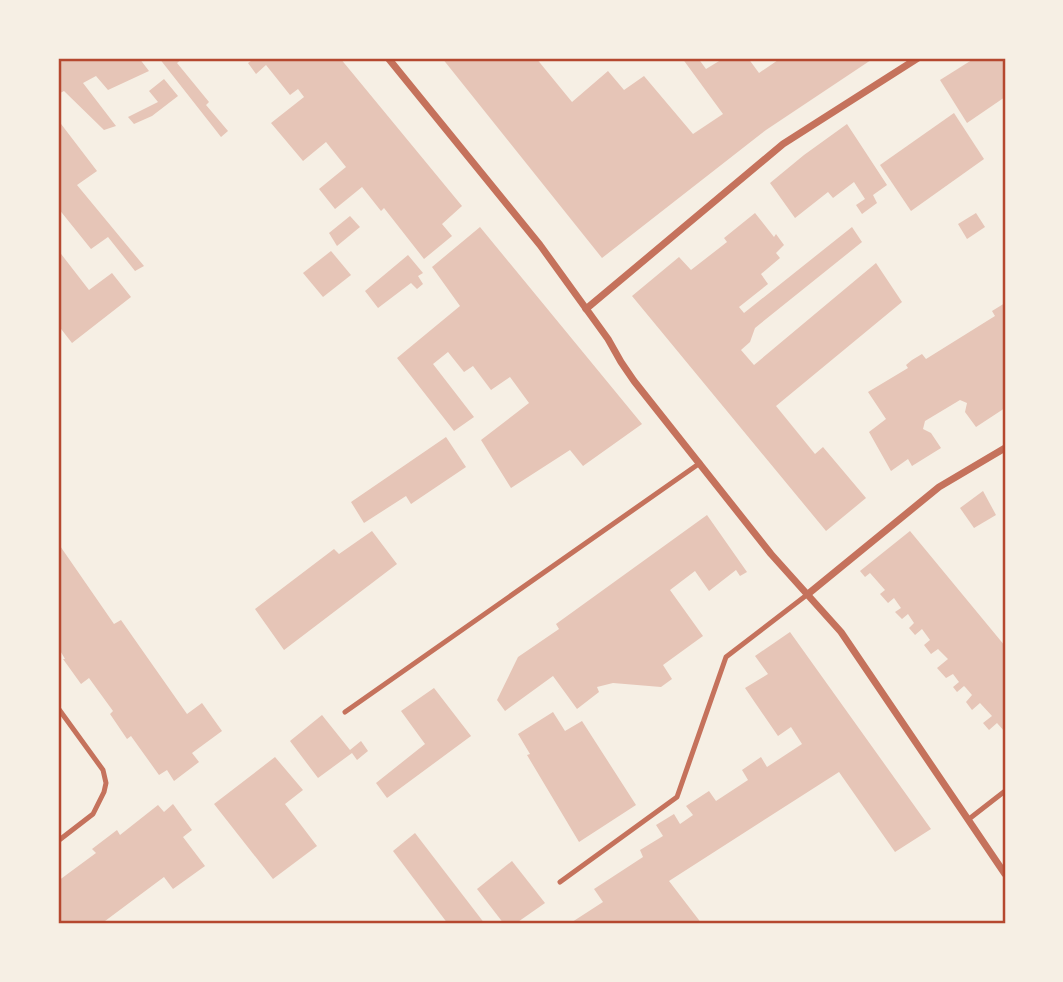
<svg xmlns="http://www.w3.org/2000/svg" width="1063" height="982" viewBox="0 0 1063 982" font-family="Poppins,sans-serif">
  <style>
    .building { fill: #e6c5b7 }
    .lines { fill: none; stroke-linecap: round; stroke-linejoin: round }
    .service { stroke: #c5725c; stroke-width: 5 }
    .minor { stroke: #c5725c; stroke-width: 7 }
    .neatline { fill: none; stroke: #b5482f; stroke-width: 2.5 }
  </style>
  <rect width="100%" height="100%" fill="#f6efe4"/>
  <g class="building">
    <path d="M 58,58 L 139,58 L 149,71 L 108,90 L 96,76 L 83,83 L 116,126 L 104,130 L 64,91 L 58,94 Z"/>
    <path d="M 159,58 L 183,58 L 177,63 L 209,102 L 206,105 L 228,131 L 221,137 Z"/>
    <path d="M 255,58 L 340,58 L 462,206 L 442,224 L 452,236 L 424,259 L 384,208 L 381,211 L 362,187 L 335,209 L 319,189 L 346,167 L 326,142 L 303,161 L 271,123 L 304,97 L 298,89 L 290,95 L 266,65 L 256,74 L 248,63 Z"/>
    <path d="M 442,58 L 536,58 L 572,102 L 608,71 L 624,90 L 644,76 L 693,134 L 723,114 L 682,58 L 698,58 L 706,69 L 724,58 L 748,58 L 759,73 L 781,58 L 874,58 L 766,130 L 602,258 Z"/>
    <path d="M 975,58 L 1005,58 L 1005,97 L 967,123 L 940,80 Z"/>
    <path d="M 164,79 L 178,96 L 152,116 L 134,124 L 128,117 L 158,102 L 149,91 Z"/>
    <path d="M 954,113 L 984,159 L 911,211 L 880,165 Z"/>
    <path d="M 58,120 L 97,171 L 77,185 L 144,266 L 135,271 L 108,237 L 91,249 L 58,208 Z"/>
    <path d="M 847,124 L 887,185 L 873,195 L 877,203 L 862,214 L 856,205 L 865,199 L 854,182 L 833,198 L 828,192 L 795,218 L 770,183 L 804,155 Z"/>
    <path d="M 755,213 L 774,237 L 776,234 L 784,245 L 776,253 L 780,258 L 761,274 L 768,284 L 739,307 L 744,313 L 852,227 L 862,242 L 755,328 L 750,342 L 741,350 L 754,365 L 876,263 L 902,302 L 776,406 L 815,454 L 823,447 L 866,498 L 826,531 L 632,296 L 679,257 L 691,270 L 727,242 L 724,238 Z"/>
    <path d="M 976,213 L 985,227 L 967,239 L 958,224 Z"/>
    <path d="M 350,216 L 360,227 L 337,246 L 329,233 Z"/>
    <path d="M 480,227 L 642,424 L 583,466 L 570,450 L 511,488 L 481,440 L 529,403 L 510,377 L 491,390 L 473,366 L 464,372 L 448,352 L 433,364 L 474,417 L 454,431 L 397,358 L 460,306 L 432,267 Z"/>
    <path d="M 58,250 L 89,290 L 112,273 L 131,297 L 72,343 L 58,325 Z"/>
    <path d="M 331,251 L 351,275 L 323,297 L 303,273 Z"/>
    <path d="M 408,255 L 423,273 L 418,276 L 423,284 L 417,289 L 411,283 L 378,308 L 365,291 Z"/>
    <path d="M 1005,303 L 1005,408 L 976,427 L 965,412 L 967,403 L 960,400 L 925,421 L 923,429 L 931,433 L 941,448 L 912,466 L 908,459 L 891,471 L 869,432 L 886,419 L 868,392 L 908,368 L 906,365 L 912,360 L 922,354 L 926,359 L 995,316 L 992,311 Z"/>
    <path d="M 446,437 L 466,467 L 411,504 L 406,496 L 364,523 L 351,502 Z"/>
    <path d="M 983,491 L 996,515 L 974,528 L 960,508 Z"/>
    <path d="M 707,515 L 747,572 L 740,576 L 736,570 L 709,591 L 695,571 L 670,590 L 703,636 L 663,665 L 672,679 L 661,687 L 613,683 L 597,687 L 599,692 L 577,709 L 553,676 L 505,711 L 497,700 L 518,657 L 559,629 L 556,624 Z"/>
    <path d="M 372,531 L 397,564 L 284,650 L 255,609 L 334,549 L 339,554 Z"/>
    <path d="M 910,531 L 1005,646 L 1005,732 L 997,723 L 989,730 L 983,723 L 992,716 L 980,703 L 972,710 L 966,702 L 972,695 L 966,688 L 964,686 L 957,692 L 953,687 L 959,682 L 953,674 L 946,678 L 937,668 L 948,659 L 938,649 L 931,654 L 924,645 L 930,640 L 922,629 L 915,635 L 909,628 L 914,623 L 908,614 L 902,619 L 895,612 L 901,608 L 894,598 L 888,603 L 880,594 L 885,590 L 870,573 L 865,577 L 860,571 Z"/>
    <path d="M 58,543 L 114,624 L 121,620 L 187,714 L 202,703 L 222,731 L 192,753 L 199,762 L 174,781 L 167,770 L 159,775 L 131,736 L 127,739 L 110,714 L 113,711 L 89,678 L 81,684 L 63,659 L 65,659 L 58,647 Z"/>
    <path d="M 790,632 L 931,829 L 895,852 L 839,772 L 669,881 L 702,924 L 569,924 L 603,902 L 594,889 L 643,857 L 640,850 L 663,836 L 656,825 L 674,814 L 680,824 L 693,815 L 686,806 L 709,791 L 716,801 L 748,780 L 742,770 L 761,757 L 767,767 L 802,744 L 791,727 L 778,736 L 745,688 L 768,674 L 755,656 Z"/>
    <path d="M 434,688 L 471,736 L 387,798 L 376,783 L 425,744 L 401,711 Z"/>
    <path d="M 553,712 L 565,731 L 582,721 L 636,805 L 579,842 L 527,755 L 530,754 L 518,734 Z"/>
    <path d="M 322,715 L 350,750 L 361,741 L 368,751 L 357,760 L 352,753 L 318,778 L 290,741 Z"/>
    <path d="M 275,757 L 303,790 L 285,804 L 317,846 L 273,879 L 214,804 Z"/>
    <path d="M 173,804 L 192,830 L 183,837 L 205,866 L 173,889 L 164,877 L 101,924 L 58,924 L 58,881 L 96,853 L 92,849 L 117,830 L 120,835 L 158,805 L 164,812 Z"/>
    <path d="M 415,833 L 485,924 L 448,924 L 393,851 Z"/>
    <path d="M 512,861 L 545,903 L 515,924 L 504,924 L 477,889 Z"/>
  </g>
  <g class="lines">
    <g class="service">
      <path d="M 58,708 L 103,770 L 106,783 L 104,792 L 93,814 L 58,841"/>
      <path d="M 345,712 L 700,463"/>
      <path d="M 969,819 L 1005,791"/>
      <path d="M 560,882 L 677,797 L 726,657 L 808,594"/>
    </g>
    <g class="minor">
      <path d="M 388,58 L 540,245 L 608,339 L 621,362 L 634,381 L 771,554 L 841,632 L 1005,874"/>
      <path d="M 586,309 L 783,144 L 918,58"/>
      <path d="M 808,594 L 939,487 L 1005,448"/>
    </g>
  </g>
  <rect width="1063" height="982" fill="none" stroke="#f6efe4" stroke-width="119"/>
  <rect x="60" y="60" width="944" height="862" class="neatline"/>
</svg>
